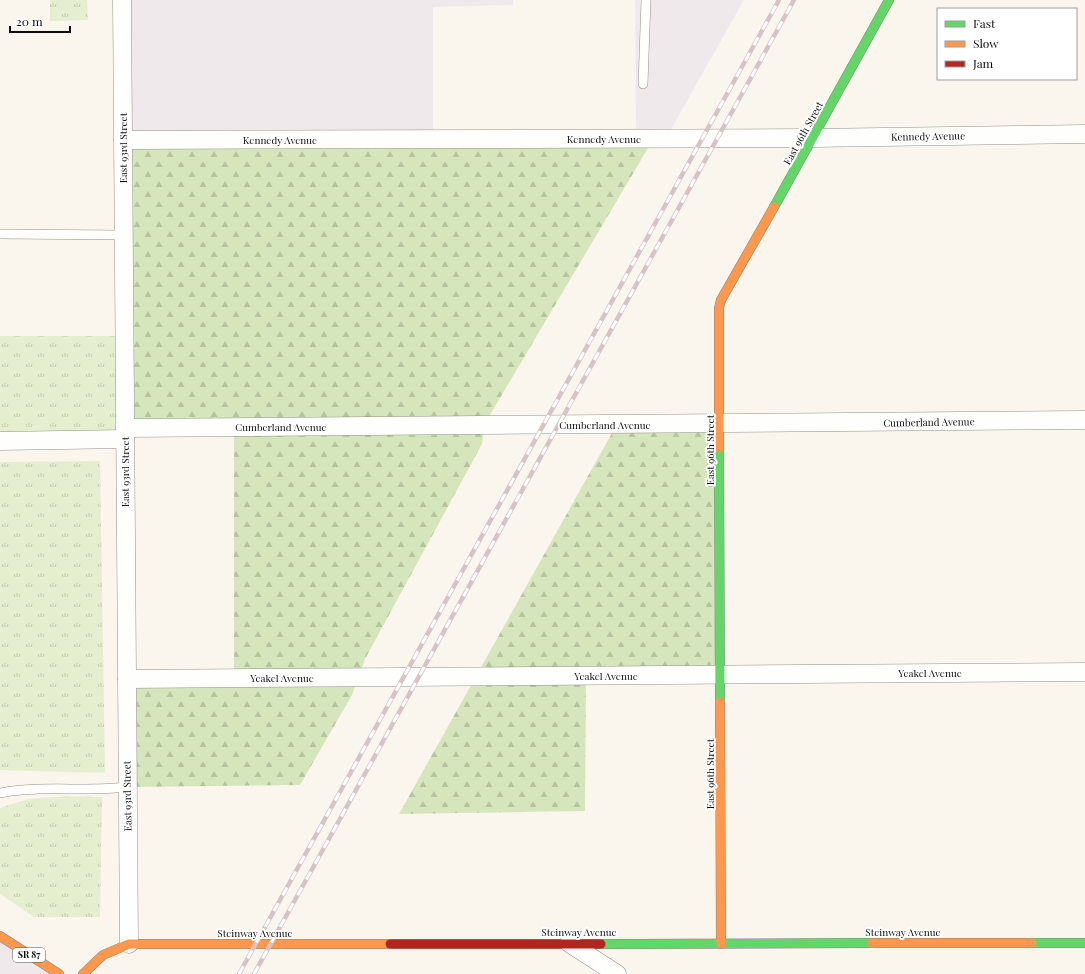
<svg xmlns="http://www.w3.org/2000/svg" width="1085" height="974" viewBox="0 0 1085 974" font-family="'Playfair Display',serif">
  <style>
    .industrial { fill: #f0e9ec }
    .grass { fill: url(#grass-tufts) }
    .forest { fill: url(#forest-firs) }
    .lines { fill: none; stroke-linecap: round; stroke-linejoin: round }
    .lane-casing { stroke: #93918d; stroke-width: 10 }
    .street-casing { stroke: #93918d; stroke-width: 19 }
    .fast-casing { stroke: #898784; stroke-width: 10 }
    .slow-casing { stroke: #898784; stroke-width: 10 }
    .jam-casing { stroke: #898784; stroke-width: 10 }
    .lane { stroke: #fefefc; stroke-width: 9 }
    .street { stroke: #fefefc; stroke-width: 18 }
    .fast { stroke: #63d668; stroke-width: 9 }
    .slow { stroke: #ff974d; stroke-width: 9 }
    .jam { stroke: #b3261e; stroke-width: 9 }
    .rail-casing { stroke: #d6c4c5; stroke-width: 4.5 }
    .rail { stroke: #fff; stroke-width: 3; stroke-dasharray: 9; stroke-linecap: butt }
    .labels { text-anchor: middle; stroke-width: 4; stroke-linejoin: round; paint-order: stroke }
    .shield { fill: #fff; stroke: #545454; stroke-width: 1 }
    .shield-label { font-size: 9px; font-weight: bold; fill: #0b0b0b }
    .street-label { font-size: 10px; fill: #0b0b0b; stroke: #fff }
  </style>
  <defs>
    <pattern id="grass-tufts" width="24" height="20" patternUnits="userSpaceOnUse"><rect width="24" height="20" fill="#e5eece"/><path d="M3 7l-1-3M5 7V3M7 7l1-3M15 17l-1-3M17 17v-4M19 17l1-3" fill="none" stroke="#c3cbb0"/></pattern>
    <pattern id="forest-firs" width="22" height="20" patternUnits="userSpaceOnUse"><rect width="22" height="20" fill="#d6e6bc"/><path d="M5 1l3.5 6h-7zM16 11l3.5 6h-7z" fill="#b6c4a0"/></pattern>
  </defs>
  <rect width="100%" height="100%" fill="#faf6ee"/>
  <g class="industrial">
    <path d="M 122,0 L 513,0 L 513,5 L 433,7 L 433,139 L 123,140 Z"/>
    <path d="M 635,0 L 744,0 L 666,138 L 636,138 Z"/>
    <path d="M 0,936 L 59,974 L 0,974 Z"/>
  </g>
  <g class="grass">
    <path d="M 50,0 L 87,0 L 88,20 L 50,21 Z"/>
    <path d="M 0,336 L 125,336 L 125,439 L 0,441 Z"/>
    <path d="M 100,461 L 105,773 L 0,770 L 0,462 Z"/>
    <path d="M 70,796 L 102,797 L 100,917 L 34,917 L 0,894 L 0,808 L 28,799 Z"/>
  </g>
  <g class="forest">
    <path d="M 654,138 L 484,425 L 482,444 L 365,659 L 352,695 L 300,785 L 127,787 L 127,679 L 234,678 L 234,428 L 125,428 L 123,140 Z"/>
    <path d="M 617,424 L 721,424 L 720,675 L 586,676 L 585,811 L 399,814 Z"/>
  </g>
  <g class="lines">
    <g class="lane-casing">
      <g id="lane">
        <path d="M 643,84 L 646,0"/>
        <path d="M 0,234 L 124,235"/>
        <path d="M 0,793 C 41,785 85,792 127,787"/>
      </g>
    </g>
    <g class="street-casing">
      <g id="street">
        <path d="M 122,0 L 129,944"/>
        <path d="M 123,140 L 813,138 L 1085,134"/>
        <path d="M 125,428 L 1085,420"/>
        <path d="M 0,441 L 125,439"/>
        <path d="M 127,679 L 1085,672"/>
        <path d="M 569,943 L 617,974"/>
      </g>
    </g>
    <g class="fast-casing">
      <g id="fast">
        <path d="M 774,207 L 889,0"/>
        <path d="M 719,448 L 720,702"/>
        <path d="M 1032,943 L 1085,943"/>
        <path d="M 601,944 L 872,943"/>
      </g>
    </g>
    <g class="slow-casing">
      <g id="slow">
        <path d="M 719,448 L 719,308 L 721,300 L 774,207"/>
        <path d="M 720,702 L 721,944"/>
        <path d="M 0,936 L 59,974"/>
        <path d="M 872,943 L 1032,943"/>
        <path d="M 83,974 L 103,955 L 129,944 L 390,944"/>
      </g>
    </g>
    <g class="jam-casing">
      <path id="jam" d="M 390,944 L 601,944"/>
    </g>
    <use href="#lane" class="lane"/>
    <use href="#street" class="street"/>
    <use href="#fast" class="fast"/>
    <use href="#slow" class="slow"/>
    <use href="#jam" class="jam"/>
    <g class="rail-casing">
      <g id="rail">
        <path d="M 239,974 L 779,0"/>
        <path d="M 254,974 L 794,0"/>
      </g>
    </g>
    <use href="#rail" class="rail"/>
  </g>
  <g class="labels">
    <rect class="shield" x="13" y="948" width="32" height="14" rx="3"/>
    <g class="shield-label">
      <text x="29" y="958">SR 87</text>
    </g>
    <g class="street-label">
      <text transform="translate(803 133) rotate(-61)" y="4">East 96th Street</text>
      <text transform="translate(928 136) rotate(-1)" y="4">Kennedy Avenue</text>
      <text x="604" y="143">Kennedy Avenue</text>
      <text x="280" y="144">Kennedy Avenue</text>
      <text transform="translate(123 148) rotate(-90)" y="4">East 93rd Street</text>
      <text transform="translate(929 422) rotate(-1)" y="4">Cumberland Avenue</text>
      <text x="605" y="429">Cumberland Avenue</text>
      <text x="281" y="431">Cumberland Avenue</text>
      <text transform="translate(710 450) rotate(-90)" y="4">East 96th Street</text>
      <text transform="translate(125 472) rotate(-90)" y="4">East 93rd Street</text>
      <text x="930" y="677">Yeakel Avenue</text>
      <text x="606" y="680">Yeakel Avenue</text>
      <text x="282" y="682">Yeakel Avenue</text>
      <text transform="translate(710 774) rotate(-90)" y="4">East 96th Street</text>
      <text transform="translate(127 796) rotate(-91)" y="4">East 93rd Street</text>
      <text x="579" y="936">Steinway Avenue</text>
      <text x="903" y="936">Steinway Avenue</text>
      <text x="255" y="937">Steinway Avenue</text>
    </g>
  </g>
  <rect x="937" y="8" width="140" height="72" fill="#ffffff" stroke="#9d9d9d"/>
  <rect x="945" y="21" width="20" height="6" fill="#63d668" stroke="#9d9d9d"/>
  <text x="973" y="28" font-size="12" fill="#0b0b0b">Fast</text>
  <rect x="945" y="41" width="20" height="6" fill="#ff974d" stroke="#9d9d9d"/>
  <text x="973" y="48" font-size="12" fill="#0b0b0b">Slow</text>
  <rect x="945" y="61" width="20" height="6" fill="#b3261e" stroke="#9d9d9d"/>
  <text x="973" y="68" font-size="12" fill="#0b0b0b">Jam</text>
  <path d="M10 26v6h60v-6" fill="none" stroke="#0b0b0b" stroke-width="2"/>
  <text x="16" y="26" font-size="12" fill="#0b0b0b" stroke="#ffffff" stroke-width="3" paint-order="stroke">20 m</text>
</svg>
